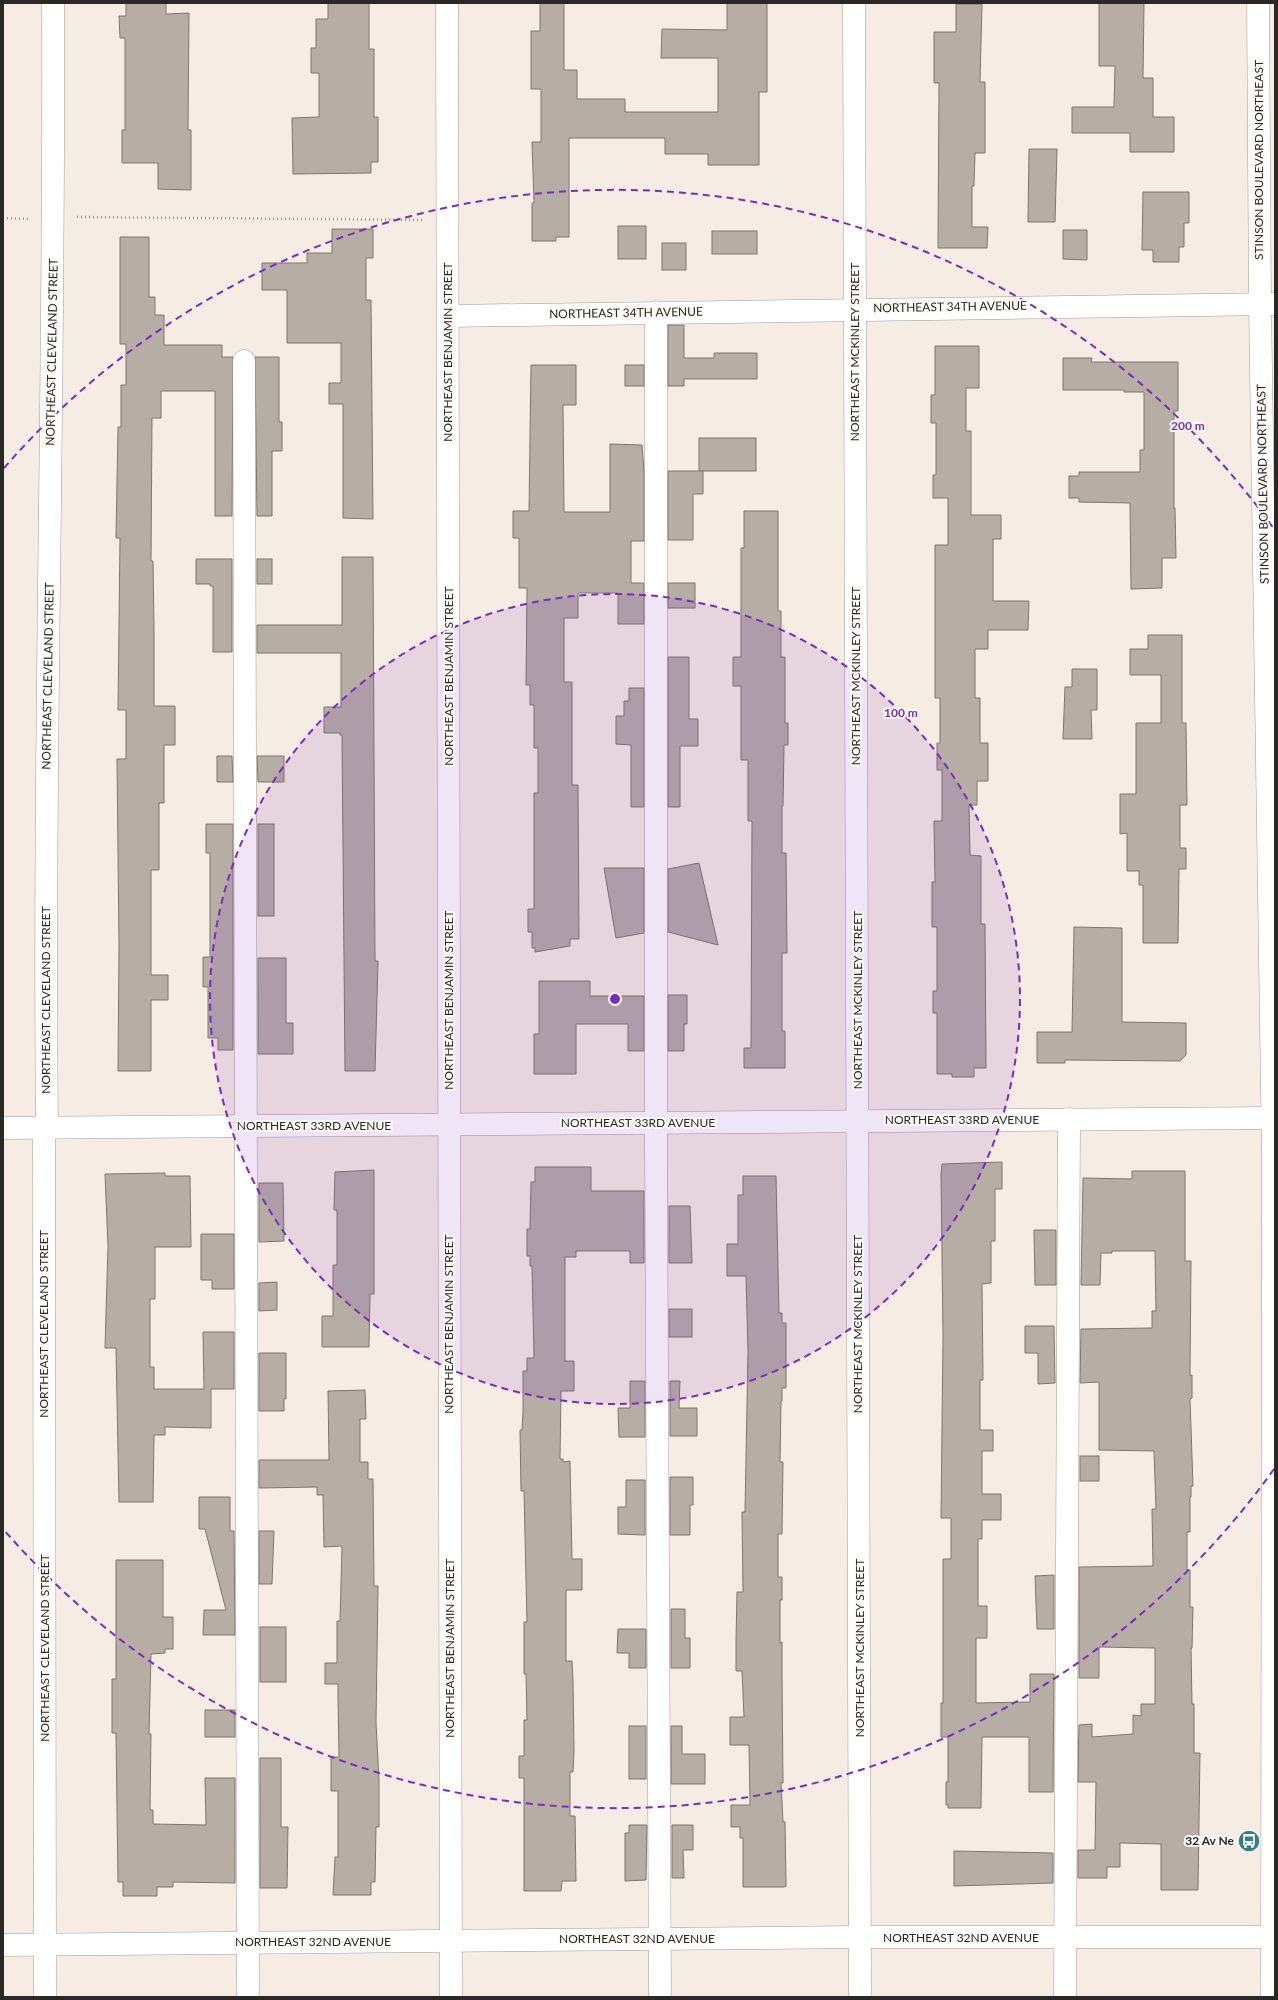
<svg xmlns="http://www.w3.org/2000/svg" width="1278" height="2000" viewBox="0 0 1278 2000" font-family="Lato,sans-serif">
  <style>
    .building { fill: #b6aea5; stroke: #7e776e }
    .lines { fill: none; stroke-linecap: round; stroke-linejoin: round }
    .minor-casing { stroke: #a49c93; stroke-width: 23 }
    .path { stroke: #98928b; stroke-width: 2.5; stroke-dasharray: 1 3; stroke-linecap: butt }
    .minor { stroke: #fff; stroke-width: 22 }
    .ring { fill: none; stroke: #7b2cbf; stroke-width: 2; stroke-dasharray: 7 5 }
    .labels { text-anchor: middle; stroke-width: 4; stroke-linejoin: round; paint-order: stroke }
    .street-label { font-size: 12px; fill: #2b2824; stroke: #fefbf7 }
    .poi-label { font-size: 12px; font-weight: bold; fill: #2b2824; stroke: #fefbf7; text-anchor: end }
    .centre { fill: #7b2cbf; stroke: #fefbf7; stroke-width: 2 }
    .ring-label { font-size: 12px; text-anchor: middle; font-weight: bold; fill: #7b2cbf; stroke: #fefbf7; stroke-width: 4; stroke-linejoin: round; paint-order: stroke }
  </style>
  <rect width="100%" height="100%" fill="#f5ece3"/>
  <g class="building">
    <path d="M 126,3 L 166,3 L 166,14 L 189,13 L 188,130 L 191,130 L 191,190 L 158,189 L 158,163 L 122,163 L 122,130 L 125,130 L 125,38 L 120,38 L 119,16 L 126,16 Z"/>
    <path d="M 328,3 L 369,3 L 369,49 L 374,49 L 374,117 L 378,117 L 378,162 L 371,162 L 371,173 L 293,174 L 292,118 L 319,117 L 319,73 L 311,73 L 311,48 L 316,48 L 316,19 L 328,19 Z"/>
    <path d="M 540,3 L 564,3 L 564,70 L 577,70 L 577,99 L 625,99 L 625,112 L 718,112 L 718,58 L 661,58 L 662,29 L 727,30 L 727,3 L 767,3 L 767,92 L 759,92 L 759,165 L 708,165 L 708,154 L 665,154 L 665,138 L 569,138 L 569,237 L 556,237 L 556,241 L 532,241 L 532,203 L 534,203 L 532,142 L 541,142 L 541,89 L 531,89 L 531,31 L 540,31 Z"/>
    <path d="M 1099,3 L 1144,3 L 1143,78 L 1153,78 L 1153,117 L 1174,117 L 1174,152 L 1130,152 L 1130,133 L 1072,133 L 1072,107 L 1114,107 L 1115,66 L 1099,66 Z"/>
    <path d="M 956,4 L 982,4 L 980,82 L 985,82 L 985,153 L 975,153 L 974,186 L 972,186 L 972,227 L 988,227 L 987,248 L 938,248 L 939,83 L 934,83 L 934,32 L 956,32 Z"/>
    <path d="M 1029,149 L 1057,149 L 1055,222 L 1028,222 Z"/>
    <path d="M 1143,192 L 1189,192 L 1189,223 L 1184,223 L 1184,247 L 1179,247 L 1179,262 L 1153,262 L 1153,250 L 1142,250 Z"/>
    <rect x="618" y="226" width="28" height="33"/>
    <path d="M 332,229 L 373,229 L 373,258 L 366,258 L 366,300 L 371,300 L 373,519 L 343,518 L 343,404 L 329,404 L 329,383 L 341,383 L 341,343 L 287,343 L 287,290 L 262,290 L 262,263 L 307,263 L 307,253 L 332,253 Z"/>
    <path d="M 1063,230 L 1087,230 L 1087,260 L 1063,259 Z"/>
    <rect x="712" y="231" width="45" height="23"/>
    <path d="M 120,237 L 149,237 L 149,297 L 155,297 L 155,315 L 164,315 L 164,345 L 222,345 L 222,357 L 233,357 L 232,516 L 215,516 L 215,391 L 161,391 L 161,418 L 152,418 L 151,561 L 153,561 L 154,630 L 154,706 L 175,706 L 175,745 L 164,745 L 164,803 L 159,803 L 159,870 L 151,870 L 151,975 L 168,975 L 168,1000 L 151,1000 L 151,1071 L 118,1071 L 119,945 L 117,759 L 126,759 L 126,710 L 118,710 L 120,538 L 116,538 L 118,427 L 121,427 L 121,385 L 126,385 L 126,344 L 120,344 Z"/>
    <rect x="662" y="243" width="24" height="27"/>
    <path d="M 668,325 L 684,325 L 684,358 L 714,358 L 714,353 L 757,353 L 757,379 L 684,379 L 684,386 L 668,386 Z"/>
    <path d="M 935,346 L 979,346 L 979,388 L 966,388 L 966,431 L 971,431 L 971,515 L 1001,515 L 1001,539 L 993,539 L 993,601 L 1029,601 L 1028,630 L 988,630 L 988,649 L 975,649 L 975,698 L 980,698 L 980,743 L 988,743 L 988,781 L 977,781 L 977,805 L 969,805 L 970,855 L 981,856 L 981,924 L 985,924 L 986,1068 L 974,1068 L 974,1077 L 952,1077 L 952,1074 L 937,1074 L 937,1013 L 933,1013 L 933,991 L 937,991 L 937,927 L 932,927 L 932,882 L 935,882 L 934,821 L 942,821 L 942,770 L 937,770 L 937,743 L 940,743 L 940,698 L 935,698 L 935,545 L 948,545 L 948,498 L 933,498 L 933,475 L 936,475 L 936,423 L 931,423 L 931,395 L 935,395 Z"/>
    <path d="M 255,357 L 279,357 L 279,422 L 282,422 L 282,451 L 272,451 L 272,516 L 257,516 Z"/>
    <path d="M 1063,358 L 1092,358 L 1091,362 L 1178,362 L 1178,411 L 1174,411 L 1174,508 L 1175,508 L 1176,558 L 1162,558 L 1162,588 L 1131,589 L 1130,503 L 1079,502 L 1079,498 L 1069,498 L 1069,476 L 1079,476 L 1079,472 L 1140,472 L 1140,450 L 1144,450 L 1144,392 L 1124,392 L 1124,390 L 1063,390 Z"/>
    <path d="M 531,365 L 576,365 L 576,405 L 563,405 L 564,512 L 610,512 L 610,444 L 642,445 L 644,471 L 644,541 L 631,541 L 631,583 L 644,583 L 644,624 L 618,624 L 618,593 L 578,593 L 578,618 L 564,618 L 564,682 L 572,682 L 572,785 L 578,785 L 579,939 L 570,939 L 570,946 L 535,952 L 535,948 L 532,948 L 532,932 L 528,932 L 528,909 L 534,909 L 534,793 L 538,793 L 538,748 L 534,748 L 534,705 L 530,705 L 530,685 L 526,685 L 527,588 L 519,588 L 519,538 L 513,538 L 513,511 L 529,511 Z"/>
    <rect x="625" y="365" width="19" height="21"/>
    <rect x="699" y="438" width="57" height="33"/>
    <path d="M 668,471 L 703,471 L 703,494 L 693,494 L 693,540 L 668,540 Z"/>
    <path d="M 744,511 L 778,511 L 778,611 L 781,611 L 781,657 L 785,657 L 785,723 L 788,723 L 788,745 L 784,745 L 783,806 L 782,806 L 782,853 L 786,853 L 787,953 L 782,953 L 782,1031 L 785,1031 L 785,1068 L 744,1068 L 744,1048 L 751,1048 L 752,821 L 748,821 L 748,760 L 741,760 L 741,686 L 733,686 L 733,657 L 741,657 L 741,548 L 744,548 Z"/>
    <path d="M 342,557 L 373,557 L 375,961 L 378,961 L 375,1071 L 345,1071 L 342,735 L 340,735 L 340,733 L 324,733 L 324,707 L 341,707 L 341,653 L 257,653 L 257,625 L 342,625 Z"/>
    <path d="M 196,559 L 232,559 L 232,652 L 213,652 L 213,586 L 210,586 L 210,584 L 196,584 Z"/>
    <rect x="257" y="559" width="15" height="25"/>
    <rect x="668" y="583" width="27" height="25"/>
    <path d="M 1148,635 L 1182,635 L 1182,723 L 1186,723 L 1187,805 L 1180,805 L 1180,848 L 1186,848 L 1186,869 L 1179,869 L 1178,943 L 1143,943 L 1143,885 L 1139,885 L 1139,871 L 1127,871 L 1127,833 L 1120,834 L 1120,794 L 1136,794 L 1136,723 L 1161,723 L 1161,675 L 1130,675 L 1130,649 L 1148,649 Z"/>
    <path d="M 668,657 L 689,657 L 689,719 L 698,719 L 698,746 L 680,746 L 680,807 L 668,807 Z"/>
    <path d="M 1072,669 L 1097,669 L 1097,710 L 1091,710 L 1092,739 L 1063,739 L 1065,687 L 1072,687 Z"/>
    <path d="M 629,688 L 644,688 L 644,807 L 631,807 L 631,745 L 616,744 L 616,716 L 624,716 L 624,701 L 629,701 Z"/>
    <path d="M 217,756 L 232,756 L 233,782 L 217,782 Z"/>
    <path d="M 257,756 L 284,756 L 284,782 L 258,782 Z"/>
    <path d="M 206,824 L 233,824 L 233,1050 L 218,1050 L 218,1038 L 208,1038 L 208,987 L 203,987 L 203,957 L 210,957 L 210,853 L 206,853 Z"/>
    <rect x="258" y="824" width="16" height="92"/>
    <path d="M 699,863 L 718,945 L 668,932 L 668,869 Z"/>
    <path d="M 604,868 L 644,868 L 644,933 L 616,938 Z"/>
    <path d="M 1074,927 L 1122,928 L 1122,1022 L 1186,1023 L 1186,1055 L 1180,1061 L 1065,1060 L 1065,1063 L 1037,1063 L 1037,1032 L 1072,1032 Z"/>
    <path d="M 258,958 L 286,958 L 286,1023 L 293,1023 L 293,1054 L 258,1054 Z"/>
    <path d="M 539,981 L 590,981 L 590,996 L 644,996 L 644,1051 L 628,1051 L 628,1024 L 576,1024 L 576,1074 L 534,1074 L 534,1034 L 539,1034 Z"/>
    <path d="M 668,995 L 687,995 L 687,1024 L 684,1024 L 684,1051 L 668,1051 Z"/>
    <path d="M 1002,1162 L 1002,1189 L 995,1189 L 995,1241 L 991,1241 L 991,1283 L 982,1284 L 983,1380 L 980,1380 L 980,1430 L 993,1430 L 993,1451 L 982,1451 L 982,1494 L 1001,1494 L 1001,1520 L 982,1520 L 982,1539 L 978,1539 L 978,1606 L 987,1606 L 987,1638 L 976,1638 L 976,1703 L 1030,1702 L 1030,1674 L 1054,1674 L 1053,1792 L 1029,1792 L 1029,1737 L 982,1737 L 981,1808 L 948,1808 L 948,1805 L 946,1805 L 946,1782 L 948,1782 L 948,1737 L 941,1737 L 941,1703 L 943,1703 L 943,1559 L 951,1559 L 951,1518 L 941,1518 L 943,1336 L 941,1175 L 942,1164 Z"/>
    <path d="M 535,1167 L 591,1167 L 591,1191 L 644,1191 L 644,1263 L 630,1263 L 630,1251 L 576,1251 L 576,1257 L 565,1257 L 565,1361 L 574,1361 L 574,1391 L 561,1391 L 560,1459 L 563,1459 L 563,1462 L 570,1461 L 572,1559 L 582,1559 L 582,1590 L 566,1590 L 566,1661 L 572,1661 L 573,1680 L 574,1751 L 573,1772 L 570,1772 L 570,1816 L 575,1816 L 576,1881 L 562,1881 L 561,1891 L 524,1891 L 524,1778 L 519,1778 L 519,1756 L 524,1756 L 524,1720 L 527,1720 L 526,1674 L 524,1674 L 524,1622 L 527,1622 L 524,1491 L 521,1491 L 520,1430 L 522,1430 L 523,1412 L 523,1371 L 527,1371 L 527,1358 L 534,1358 L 532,1266 L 530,1266 L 530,1256 L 527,1256 L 527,1229 L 530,1229 L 531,1182 L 535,1182 Z"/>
    <path d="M 374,1170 L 374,1294 L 370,1294 L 369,1347 L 322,1347 L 322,1316 L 333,1316 L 333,1265 L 337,1265 L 337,1210 L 334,1210 L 335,1172 Z"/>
    <path d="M 1132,1171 L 1185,1171 L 1185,1261 L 1191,1261 L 1190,1376 L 1192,1375 L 1192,1398 L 1190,1399 L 1193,1486 L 1191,1486 L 1191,1497 L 1190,1497 L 1190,1532 L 1187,1532 L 1187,1570 L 1190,1570 L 1190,1607 L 1193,1607 L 1192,1648 L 1191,1648 L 1192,1704 L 1194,1704 L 1194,1753 L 1200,1753 L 1198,1890 L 1161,1890 L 1161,1844 L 1120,1843 L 1120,1867 L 1107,1867 L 1107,1878 L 1078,1878 L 1078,1850 L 1095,1850 L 1096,1782 L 1078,1782 L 1079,1725 L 1092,1724 L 1092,1737 L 1133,1734 L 1133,1715 L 1141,1716 L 1141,1704 L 1155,1704 L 1155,1648 L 1099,1647 L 1099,1678 L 1079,1678 L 1079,1567 L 1153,1566 L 1152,1509 L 1156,1509 L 1154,1451 L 1099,1450 L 1099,1382 L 1080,1383 L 1081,1329 L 1152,1328 L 1152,1311 L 1156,1311 L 1155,1251 L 1112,1251 L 1112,1253 L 1101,1253 L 1100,1285 L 1081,1285 L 1083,1178 L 1132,1179 Z"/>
    <path d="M 165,1173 L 165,1176 L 190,1176 L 191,1247 L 155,1247 L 155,1299 L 150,1299 L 150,1367 L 154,1367 L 154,1389 L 204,1389 L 203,1332 L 234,1332 L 234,1389 L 211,1389 L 211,1428 L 165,1427 L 165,1435 L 154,1435 L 153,1502 L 119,1502 L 116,1348 L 105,1348 L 108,1246 L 105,1174 Z"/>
    <path d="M 743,1176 L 776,1176 L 779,1313 L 782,1313 L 782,1323 L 786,1323 L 786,1388 L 782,1388 L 782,1401 L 781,1401 L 780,1462 L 783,1462 L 782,1534 L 778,1534 L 778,1577 L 782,1577 L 782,1600 L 780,1600 L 780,1643 L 782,1642 L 782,1677 L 783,1783 L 781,1783 L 783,1822 L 785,1822 L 786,1886 L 784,1887 L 743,1887 L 743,1838 L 740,1838 L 740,1827 L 731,1827 L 731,1805 L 750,1805 L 749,1745 L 730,1745 L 730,1717 L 744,1717 L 742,1671 L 736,1671 L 736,1641 L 737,1592 L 743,1592 L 742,1512 L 745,1512 L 748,1351 L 746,1276 L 727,1276 L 727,1244 L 738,1244 L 738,1195 L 743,1195 Z"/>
    <path d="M 259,1183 L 283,1183 L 284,1241 L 259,1242 Z"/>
    <path d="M 669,1206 L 690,1206 L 692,1263 L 669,1263 Z"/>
    <path d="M 1034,1230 L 1056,1230 L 1056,1285 L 1035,1285 Z"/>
    <path d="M 201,1234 L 234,1234 L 234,1289 L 212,1289 L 212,1280 L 201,1280 Z"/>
    <path d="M 277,1282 L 277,1310 L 259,1311 L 259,1283 Z"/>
    <rect x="669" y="1309" width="23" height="28"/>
    <path d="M 1025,1326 L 1054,1326 L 1055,1383 L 1038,1384 L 1038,1353 L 1025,1353 Z"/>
    <path d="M 259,1353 L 286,1353 L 286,1399 L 284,1399 L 284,1411 L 259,1411 Z"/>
    <path d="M 630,1381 L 645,1381 L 645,1437 L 619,1437 L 618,1408 L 630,1408 Z"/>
    <path d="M 670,1381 L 680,1381 L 679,1408 L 697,1408 L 697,1436 L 670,1436 Z"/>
    <path d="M 365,1390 L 366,1419 L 360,1419 L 360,1462 L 368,1462 L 368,1479 L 373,1479 L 374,1586 L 378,1586 L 376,1722 L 379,1780 L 379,1827 L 376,1827 L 375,1882 L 371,1882 L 371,1895 L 333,1895 L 335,1857 L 338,1857 L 338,1791 L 331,1791 L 331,1757 L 339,1757 L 338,1694 L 338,1684 L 325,1684 L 325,1663 L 337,1663 L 337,1621 L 340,1621 L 342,1546 L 324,1547 L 323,1495 L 317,1495 L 317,1487 L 259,1488 L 259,1460 L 329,1460 L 328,1391 Z"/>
    <rect x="1080" y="1456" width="19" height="25"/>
    <path d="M 670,1477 L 693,1477 L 693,1505 L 690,1505 L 690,1535 L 670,1535 Z"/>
    <path d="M 626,1480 L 645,1480 L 645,1535 L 618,1534 L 618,1507 L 626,1507 Z"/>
    <path d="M 199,1497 L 230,1497 L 230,1531 L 234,1531 L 235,1635 L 203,1635 L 204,1610 L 226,1610 L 205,1529 L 199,1529 Z"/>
    <path d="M 259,1531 L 274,1531 L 272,1584 L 259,1584 Z"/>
    <path d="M 116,1560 L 163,1560 L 163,1617 L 173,1617 L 173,1649 L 165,1649 L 165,1653 L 151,1654 L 149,1734 L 151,1734 L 150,1810 L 153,1810 L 153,1824 L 206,1825 L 205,1778 L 235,1778 L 235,1883 L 173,1882 L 173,1887 L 157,1887 L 157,1896 L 123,1896 L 123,1882 L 118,1882 L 116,1733 L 112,1733 L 112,1679 L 116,1679 Z"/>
    <path d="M 1054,1575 L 1054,1629 L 1037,1629 L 1035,1576 Z"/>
    <path d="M 671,1609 L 685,1609 L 685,1638 L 690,1638 L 690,1668 L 671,1668 Z"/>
    <rect x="260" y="1627" width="26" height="55"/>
    <path d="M 618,1629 L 646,1629 L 646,1668 L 629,1668 L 629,1653 L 617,1653 Z"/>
    <rect x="205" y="1710" width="30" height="27"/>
    <rect x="629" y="1726" width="17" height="53"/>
    <path d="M 671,1726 L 682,1726 L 682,1754 L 705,1754 L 705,1784 L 671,1784 Z"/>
    <path d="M 260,1758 L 281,1758 L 281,1827 L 288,1827 L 287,1888 L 260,1888 Z"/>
    <path d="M 629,1825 L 647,1825 L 646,1880 L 625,1881 L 625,1833 L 629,1833 Z"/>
    <path d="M 672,1825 L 693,1825 L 693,1850 L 683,1850 L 684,1878 L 672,1878 Z"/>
    <path d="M 954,1851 L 1053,1853 L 1053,1883 L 954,1886 Z"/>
  </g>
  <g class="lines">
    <g class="minor-casing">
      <g id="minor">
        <path d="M 447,3 L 451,1997"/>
        <path d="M 854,3 L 860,1997"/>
        <path d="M 1258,3 L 1260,304 L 1273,1155 L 1272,1997"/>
        <path d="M 656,312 L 656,1151 L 660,1997"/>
        <path d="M 449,316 L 1273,304"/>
        <path d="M 244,361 L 248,1997"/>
        <path d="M 3,1128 L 1275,1118"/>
        <path d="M 3,1945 L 860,1937 L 1272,1937"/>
        <path d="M 45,1997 L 44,1136 L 47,1128 C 43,753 55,378 53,3"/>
        <path d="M 1065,1997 L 1069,1119"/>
      </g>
    </g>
    <g class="path">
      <path d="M 77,217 L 422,220"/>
      <path d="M 3,218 L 28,219"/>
    </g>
    <use href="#minor" class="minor"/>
  </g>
  <circle cx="615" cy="999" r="405" fill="#7b2cbf" fill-opacity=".12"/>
  <g class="ring">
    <circle cx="615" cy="999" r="405"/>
    <path d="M1274 1469A810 810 0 0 1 4 1530M4 468A810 810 0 0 1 1274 529"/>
  </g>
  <defs>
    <g id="bus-disc" transform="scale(1.15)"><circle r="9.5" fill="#377f86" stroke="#fefbf7"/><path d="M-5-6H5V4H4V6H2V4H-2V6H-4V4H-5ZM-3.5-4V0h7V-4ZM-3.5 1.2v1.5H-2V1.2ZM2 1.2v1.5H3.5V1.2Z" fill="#fff"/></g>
  </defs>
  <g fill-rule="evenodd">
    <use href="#bus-disc" x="1249" y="1841"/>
  </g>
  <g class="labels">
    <g class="street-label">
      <text transform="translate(1259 160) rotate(-90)" y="4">STINSON BOULEVARD NORTHEAST</text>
      <text transform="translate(950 307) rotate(-1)" y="4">NORTHEAST 34TH AVENUE</text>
      <text transform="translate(626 313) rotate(-1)" y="4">NORTHEAST 34TH AVENUE</text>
      <text transform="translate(52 352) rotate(-89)" y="4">NORTHEAST CLEVELAND STREET</text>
      <text transform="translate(448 352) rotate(-90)" y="4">NORTHEAST BENJAMIN STREET</text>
      <text transform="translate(855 352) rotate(-90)" y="4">NORTHEAST MCKINLEY STREET</text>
      <text transform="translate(1263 484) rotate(-91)" y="4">STINSON BOULEVARD NORTHEAST</text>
      <text transform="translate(48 676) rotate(-89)" y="4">NORTHEAST CLEVELAND STREET</text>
      <text transform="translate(449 676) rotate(-90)" y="4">NORTHEAST BENJAMIN STREET</text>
      <text transform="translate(856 676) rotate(-90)" y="4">NORTHEAST MCKINLEY STREET</text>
      <text transform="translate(46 1000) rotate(-90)" y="4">NORTHEAST CLEVELAND STREET</text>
      <text transform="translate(449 1000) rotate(-90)" y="4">NORTHEAST BENJAMIN STREET</text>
      <text transform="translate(858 1000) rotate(-90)" y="4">NORTHEAST MCKINLEY STREET</text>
      <text x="962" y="1124">NORTHEAST 33RD AVENUE</text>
      <text x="638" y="1127">NORTHEAST 33RD AVENUE</text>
      <text x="314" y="1130">NORTHEAST 33RD AVENUE</text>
      <text transform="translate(44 1324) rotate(-90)" y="4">NORTHEAST CLEVELAND STREET</text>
      <text transform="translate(449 1324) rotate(-90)" y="4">NORTHEAST BENJAMIN STREET</text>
      <text transform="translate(858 1324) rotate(-90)" y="4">NORTHEAST MCKINLEY STREET</text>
      <text transform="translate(45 1648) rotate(-90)" y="4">NORTHEAST CLEVELAND STREET</text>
      <text transform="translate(450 1648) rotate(-90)" y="4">NORTHEAST BENJAMIN STREET</text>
      <text transform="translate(860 1648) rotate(-90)" y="4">NORTHEAST MCKINLEY STREET</text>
      <text x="961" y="1942">NORTHEAST 32ND AVENUE</text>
      <text x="637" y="1943">NORTHEAST 32ND AVENUE</text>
      <text x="313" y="1946">NORTHEAST 32ND AVENUE</text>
    </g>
    <g class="poi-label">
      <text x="1234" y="1845">32 Av Ne</text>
    </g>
  </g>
  <circle cx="615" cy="999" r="6" class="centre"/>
  <g class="ring-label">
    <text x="1188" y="430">200 m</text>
    <text x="901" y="717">100 m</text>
  </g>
  <rect width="1278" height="2000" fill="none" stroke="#2b2824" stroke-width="8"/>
</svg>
